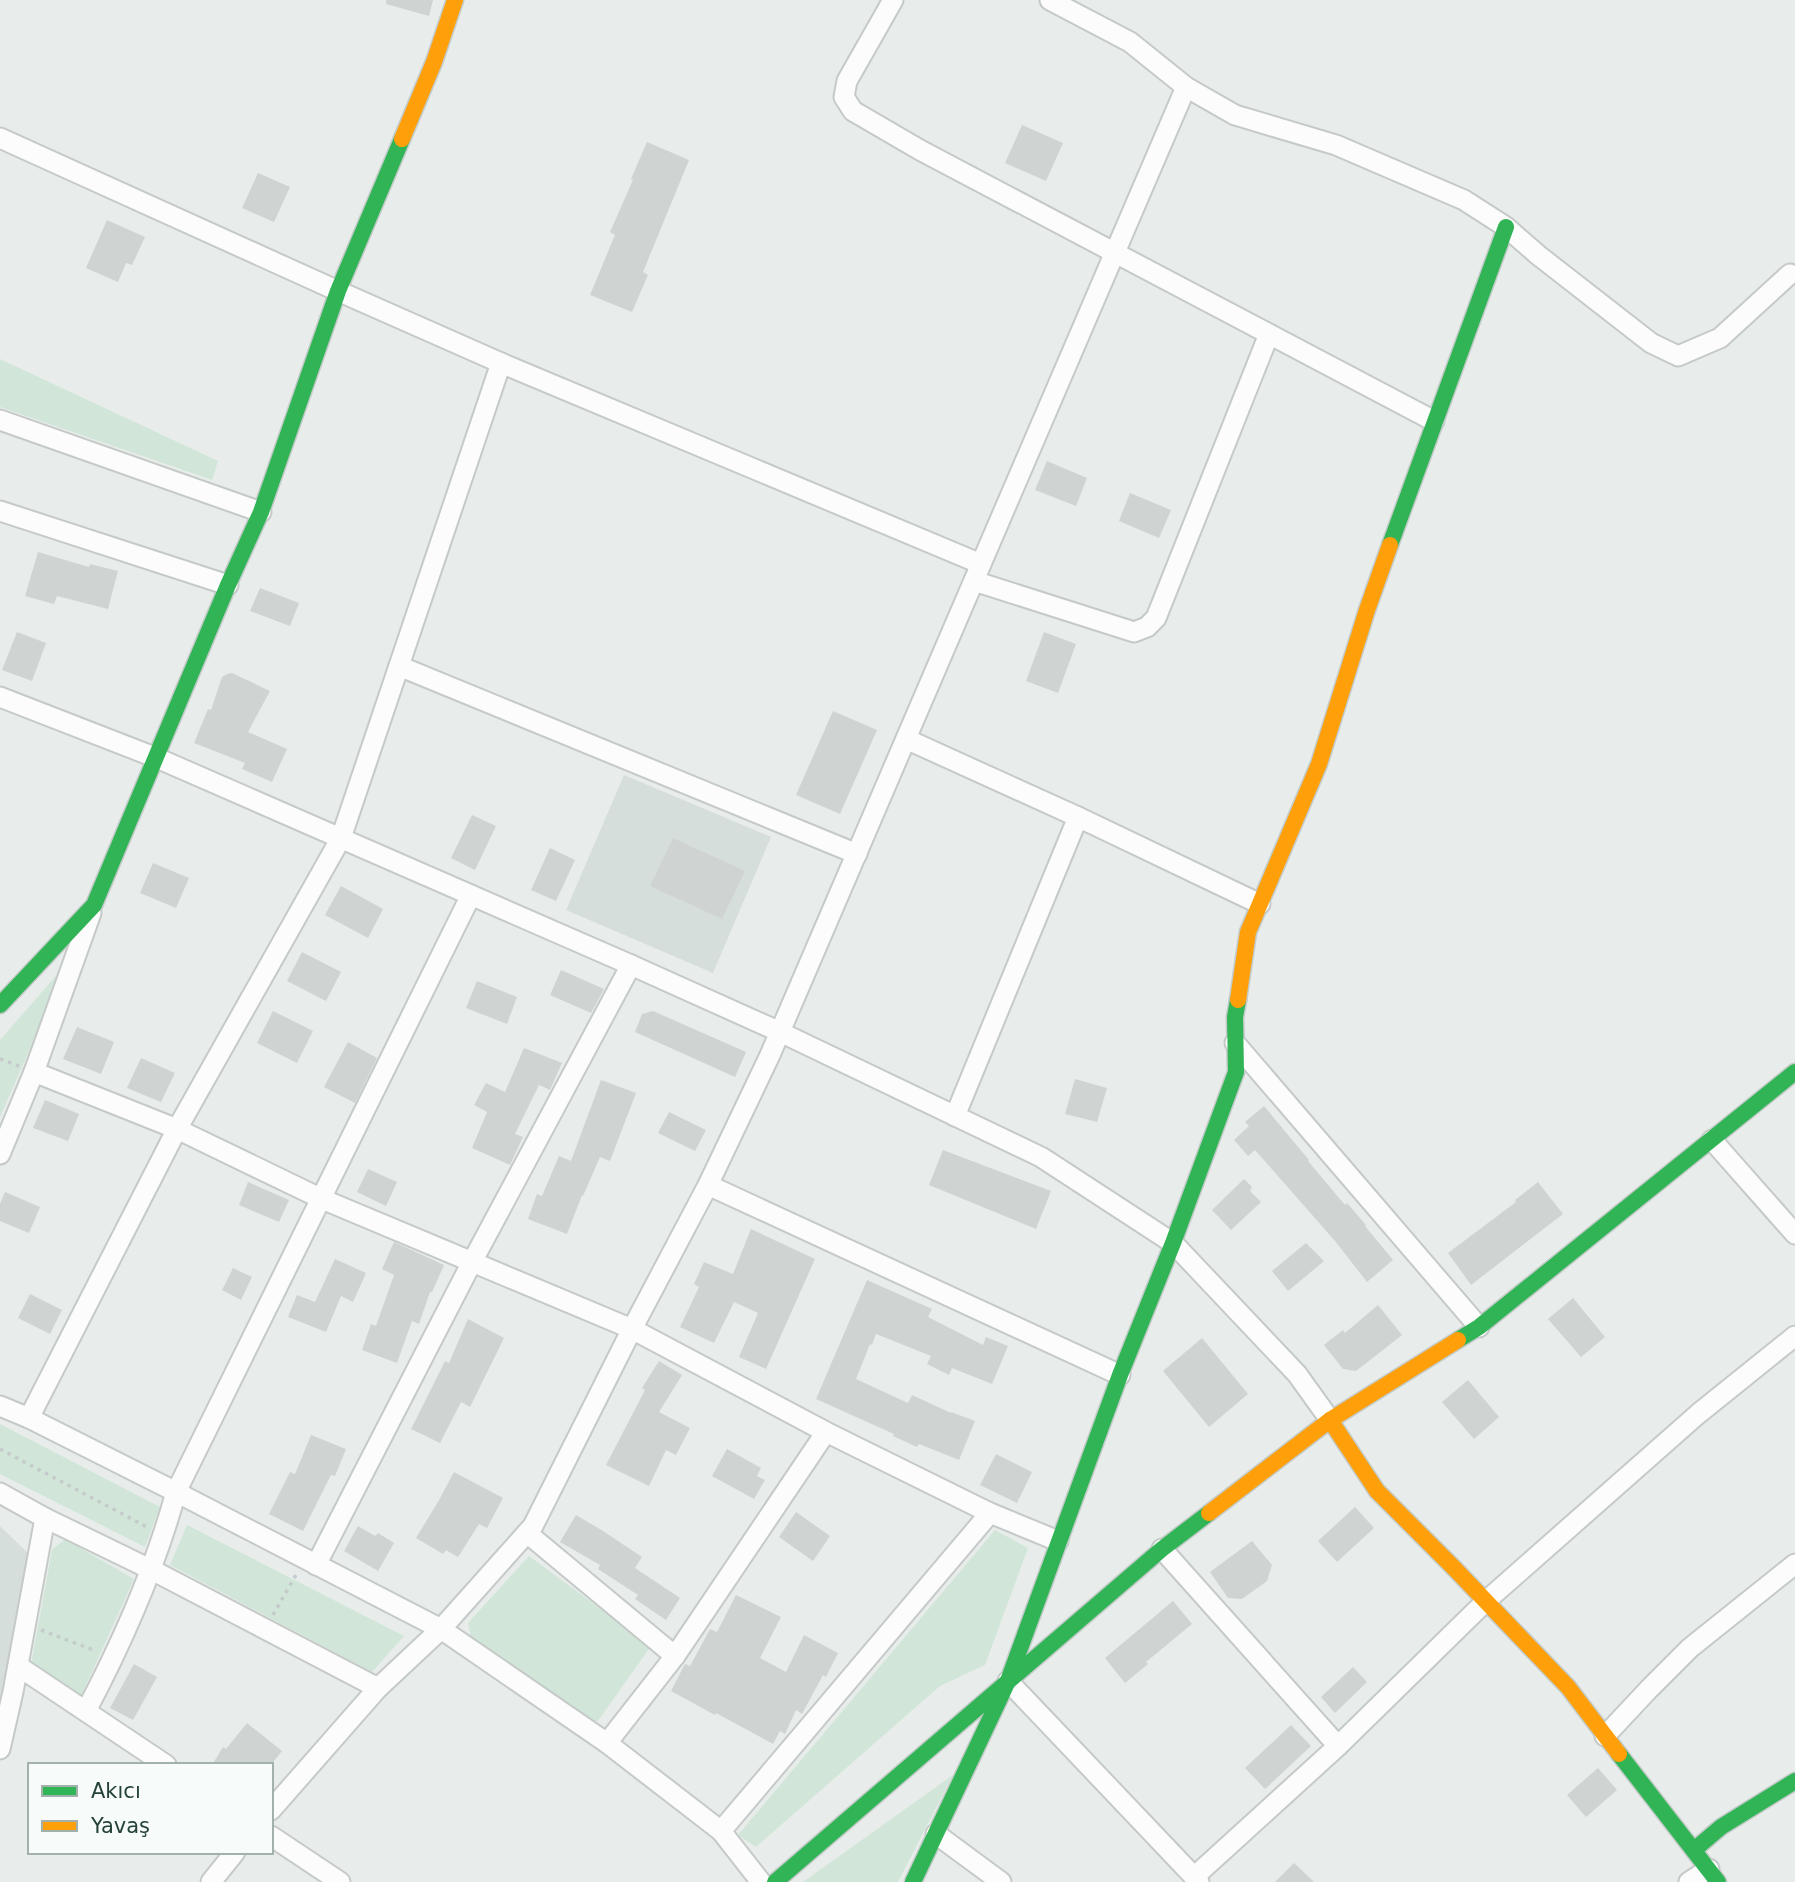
<svg xmlns="http://www.w3.org/2000/svg" width="1795" height="1882" viewBox="0 0 1795 1882" font-family="'DejaVu Sans',sans-serif">
  <style>
    .built { fill: #d6dedb }
    .green { fill: #d1e6d8 }
    .building { fill: #cfd4d2 }
    .lines { fill: none; stroke-linecap: round; stroke-linejoin: round }
    .street-casing { stroke: #c5cac8; stroke-width: 23 }
    .fast-casing { stroke: #c3cbc8; stroke-width: 19 }
    .slow-casing { stroke: #c3cbc8; stroke-width: 19 }
    .path { stroke: #c3ccca; stroke-width: 3.5; stroke-dasharray: 3.5 5; stroke-linecap: butt }
    .street { stroke: #fcfcfc; stroke-width: 19 }
    .fast { stroke: #30b455; stroke-width: 16 }
    .slow { stroke: #ff9f0a; stroke-width: 16 }
  </style>
  <rect width="100%" height="100%" fill="#e8edeb"/>
  <g class="built">
    <path d="M 624,775 L 771,837 L 713,973 L 566,910 Z"/>
    <path d="M 0,1526 L 32,1557 L 0,1716 Z"/>
  </g>
  <g class="green">
    <path d="M 0,359 L 218,461 L 212,480 L 0,407 Z"/>
    <path d="M 68,962 L 0,1117 L 0,1040 Z"/>
    <path d="M 0,1424 L 160,1507 L 145,1547 L 0,1474 Z"/>
    <path d="M 187,1525 L 404,1636 L 372,1672 L 170,1565 Z"/>
    <path d="M 995,1530 L 1028,1548 L 985,1665 L 940,1686 L 756,1847 L 738,1835 Z"/>
    <path d="M 65,1539 L 134,1579 L 81,1696 L 31,1664 L 52,1550 Z"/>
    <path d="M 529,1556 L 651,1646 L 598,1721 L 584,1720 L 471,1637 L 468,1623 Z"/>
    <path d="M 953,1775 L 898,1882 L 803,1882 Z"/>
  </g>
  <g class="building">
    <path d="M 386,0 L 433,0 L 429,16 L 386,4 Z"/>
    <path d="M 1022,125 L 1063,143 L 1046,181 L 1005,163 Z"/>
    <path d="M 647,142 L 689,160 L 643,272 L 648,275 L 632,312 L 590,295 L 615,235 L 610,232 L 633,180 L 631,179 Z"/>
    <path d="M 258,173 L 290,187 L 274,222 L 242,208 Z"/>
    <path d="M 107,220 L 145,237 L 132,265 L 126,263 L 118,282 L 86,268 Z"/>
    <path d="M 1047,461 L 1087,478 L 1076,506 L 1035,490 Z"/>
    <path d="M 1130,493 L 1171,510 L 1159,538 L 1119,521 Z"/>
    <path d="M 38,552 L 89,567 L 90,564 L 118,571 L 108,609 L 57,596 L 54,604 L 25,596 Z"/>
    <path d="M 260,588 L 299,603 L 290,626 L 250,611 Z"/>
    <path d="M 17,632 L 46,643 L 32,681 L 2,670 Z"/>
    <path d="M 1044,632 L 1076,644 L 1058,693 L 1026,681 Z"/>
    <path d="M 232,673 L 270,691 L 248,732 L 287,749 L 272,782 L 242,769 L 245,763 L 194,743 L 208,709 L 211,710 L 222,677 L 227,674 Z"/>
    <path d="M 833,711 L 877,730 L 840,814 L 796,795 Z"/>
    <path d="M 472,815 L 496,826 L 475,870 L 451,858 Z"/>
    <path d="M 673,838 L 745,871 L 722,919 L 650,886 Z"/>
    <path d="M 550,848 L 575,860 L 556,901 L 531,890 Z"/>
    <path d="M 153,863 L 189,878 L 176,908 L 140,893 Z"/>
    <path d="M 341,886 L 383,909 L 368,938 L 325,915 Z"/>
    <path d="M 302,952 L 341,972 L 326,1001 L 287,981 Z"/>
    <path d="M 561,970 L 604,989 L 591,1013 L 550,995 Z"/>
    <path d="M 477,981 L 517,997 L 507,1024 L 466,1008 Z"/>
    <path d="M 273,1011 L 313,1031 L 297,1063 L 257,1043 Z"/>
    <path d="M 653,1011 L 746,1052 L 735,1077 L 635,1032 L 642,1014 Z"/>
    <path d="M 77,1027 L 114,1042 L 101,1074 L 63,1059 Z"/>
    <path d="M 348,1042 L 377,1058 L 355,1103 L 324,1087 Z"/>
    <path d="M 524,1048 L 562,1063 L 550,1090 L 539,1085 L 515,1134 L 523,1137 L 510,1165 L 472,1148 L 487,1112 L 474,1105 L 486,1083 L 505,1092 Z"/>
    <path d="M 141,1058 L 175,1073 L 161,1102 L 127,1088 Z"/>
    <path d="M 1075,1079 L 1107,1088 L 1097,1122 L 1065,1114 Z"/>
    <path d="M 601,1080 L 636,1093 L 610,1161 L 600,1157 L 583,1196 L 582,1195 L 567,1234 L 528,1219 L 537,1194 L 542,1196 L 559,1156 L 571,1161 Z"/>
    <path d="M 45,1100 L 79,1114 L 68,1141 L 33,1128 Z"/>
    <path d="M 1264,1106 L 1309,1160 L 1308,1161 L 1345,1205 L 1347,1203 L 1366,1225 L 1365,1226 L 1393,1260 L 1367,1282 L 1335,1241 L 1255,1150 L 1248,1156 L 1234,1140 L 1249,1126 L 1245,1122 Z"/>
    <path d="M 669,1112 L 706,1130 L 695,1151 L 658,1133 Z"/>
    <path d="M 943,1150 L 1051,1191 L 1036,1229 L 929,1185 Z"/>
    <path d="M 368,1169 L 397,1182 L 386,1206 L 357,1192 Z"/>
    <path d="M 1244,1179 L 1252,1187 L 1250,1191 L 1261,1202 L 1231,1230 L 1212,1210 Z"/>
    <path d="M 248,1182 L 289,1200 L 279,1222 L 239,1205 Z"/>
    <path d="M 1538,1182 L 1563,1214 L 1471,1285 L 1448,1253 L 1516,1202 L 1515,1200 Z"/>
    <path d="M 5,1192 L 40,1207 L 29,1233 L 0,1221 L 0,1204 Z"/>
    <path d="M 751,1229 L 815,1259 L 766,1369 L 739,1357 L 758,1313 L 734,1302 L 714,1343 L 680,1327 L 699,1287 L 694,1284 L 704,1262 L 733,1274 Z"/>
    <path d="M 394,1242 L 444,1265 L 432,1292 L 430,1292 L 419,1324 L 412,1321 L 397,1363 L 362,1350 L 371,1324 L 376,1326 L 394,1275 L 382,1269 Z"/>
    <path d="M 1306,1243 L 1324,1261 L 1288,1291 L 1272,1271 Z"/>
    <path d="M 335,1259 L 366,1273 L 353,1302 L 341,1296 L 326,1332 L 288,1317 L 297,1295 L 315,1302 Z"/>
    <path d="M 233,1268 L 252,1277 L 241,1300 L 222,1290 Z"/>
    <path d="M 867,1280 L 932,1309 L 928,1317 L 983,1345 L 986,1337 L 1008,1346 L 992,1384 L 952,1368 L 949,1375 L 927,1364 L 931,1356 L 876,1334 L 872,1345 L 870,1344 L 856,1379 L 908,1403 L 912,1395 L 951,1413 L 951,1412 L 975,1421 L 959,1460 L 919,1444 L 917,1447 L 893,1436 L 894,1434 L 816,1399 Z"/>
    <path d="M 30,1294 L 62,1310 L 50,1334 L 18,1318 Z"/>
    <path d="M 1573,1298 L 1605,1337 L 1581,1357 L 1548,1319 Z"/>
    <path d="M 1378,1305 L 1402,1335 L 1356,1371 L 1343,1369 L 1324,1345 L 1343,1330 L 1345,1333 Z"/>
    <path d="M 468,1319 L 504,1338 L 470,1407 L 461,1402 L 440,1443 L 411,1429 L 445,1361 L 449,1363 Z"/>
    <path d="M 1202,1338 L 1248,1394 L 1209,1427 L 1163,1371 Z"/>
    <path d="M 659,1361 L 682,1375 L 659,1412 L 690,1428 L 676,1455 L 666,1450 L 649,1486 L 606,1465 L 645,1390 L 642,1388 Z"/>
    <path d="M 1468,1380 L 1499,1417 L 1474,1439 L 1442,1402 Z"/>
    <path d="M 311,1435 L 346,1449 L 335,1476 L 331,1475 L 303,1531 L 269,1514 L 290,1472 L 295,1474 Z"/>
    <path d="M 727,1449 L 761,1468 L 757,1476 L 765,1480 L 754,1499 L 712,1476 Z"/>
    <path d="M 996,1454 L 1032,1472 L 1017,1503 L 980,1485 Z"/>
    <path d="M 454,1472 L 503,1498 L 487,1528 L 479,1524 L 458,1557 L 446,1550 L 443,1554 L 416,1538 L 438,1502 Z"/>
    <path d="M 1355,1507 L 1374,1528 L 1337,1562 L 1318,1541 Z"/>
    <path d="M 796,1512 L 830,1536 L 813,1561 L 779,1537 Z"/>
    <path d="M 576,1515 L 603,1531 L 642,1557 L 635,1568 L 680,1598 L 666,1620 L 635,1599 L 638,1595 L 598,1569 L 600,1565 L 560,1542 Z"/>
    <path d="M 358,1526 L 375,1536 L 378,1533 L 394,1543 L 378,1571 L 344,1551 Z"/>
    <path d="M 1252,1541 L 1272,1565 L 1267,1581 L 1242,1599 L 1228,1598 L 1210,1572 Z"/>
    <path d="M 736,1595 L 781,1617 L 760,1658 L 786,1672 L 804,1635 L 838,1653 L 826,1677 L 823,1675 L 802,1714 L 796,1710 L 785,1734 L 780,1731 L 773,1744 L 716,1713 L 715,1715 L 671,1691 L 685,1664 L 690,1666 L 710,1629 L 717,1632 Z"/>
    <path d="M 1173,1601 L 1192,1624 L 1146,1662 L 1148,1664 L 1125,1683 L 1105,1658 Z"/>
    <path d="M 134,1664 L 157,1677 L 133,1720 L 110,1708 Z"/>
    <path d="M 1353,1667 L 1367,1682 L 1335,1713 L 1321,1697 Z"/>
    <path d="M 247,1723 L 282,1751 L 271,1765 L 212,1765 L 223,1747 L 226,1749 Z"/>
    <path d="M 1291,1725 L 1311,1746 L 1265,1789 L 1245,1768 Z"/>
    <path d="M 1598,1768 L 1617,1790 L 1586,1817 L 1567,1795 Z"/>
    <path d="M 1294,1863 L 1314,1882 L 1275,1882 Z"/>
  </g>
  <g class="lines">
    <g class="street-casing">
      <g id="street">
        <path d="M 893,0 L 847,81 L 844,97 L 853,111 L 920,150 L 1434,421"/>
        <path d="M 1050,0 L 1130,42 L 1186,87 L 1235,115 L 1336,145 L 1464,200 L 1506,227 L 1538,255 L 1651,343 L 1678,356 L 1720,338 L 1790,274"/>
        <path d="M 0,138 L 338,291 L 501,363 L 981,564"/>
        <path d="M 0,420 L 261,512"/>
        <path d="M 0,511 L 228,585"/>
        <path d="M 974,581 L 1134,632 L 1147,627 L 1156,618 L 1269,334"/>
        <path d="M 399,666 L 857,854"/>
        <path d="M 0,697 L 157,758 L 631,965 L 780,1032 L 1041,1157 L 1173,1243 L 1297,1374 L 1330,1420"/>
        <path d="M 906,739 L 1078,817 L 1260,904"/>
        <path d="M 1235,1043 L 1479,1327"/>
        <path d="M 34,1072 L 177,1129 L 322,1199 L 632,1329 L 826,1432 L 990,1513 L 1058,1541"/>
        <path d="M 955,1116 L 1078,817"/>
        <path d="M 1712,1140 L 1795,1234"/>
        <path d="M 0,1154 L 34,1072 L 91,913"/>
        <path d="M 708,1185 L 1120,1375"/>
        <path d="M 0,1406 L 29,1418 L 176,1492 L 441,1629 L 607,1743 L 721,1831 L 761,1882"/>
        <path d="M 29,1418 L 177,1129 L 341,838 L 501,363"/>
        <path d="M 0,1493 L 45,1518 L 152,1570 L 378,1688"/>
        <path d="M 527,1533 L 675,1656"/>
        <path d="M 1162,1549 L 1338,1746"/>
        <path d="M 316,1565 L 472,1262 L 631,965"/>
        <path d="M 18,1666 L 166,1765"/>
        <path d="M 1008,1681 L 1199,1882"/>
        <path d="M 86,1711 C 123,1641 155,1569 176,1492 L 471,895"/>
        <path d="M 1605,1736 L 1649,1689 L 1690,1648 L 1795,1564"/>
        <path d="M 607,1743 L 675,1656 L 826,1432"/>
        <path d="M 0,1749 L 13,1692 L 45,1518"/>
        <path d="M 271,1810 L 378,1688 L 441,1629 L 533,1526 L 632,1329 L 708,1185 L 770,1055 L 1186,87"/>
        <path d="M 721,1831 L 990,1513"/>
        <path d="M 936,1834 L 1001,1882"/>
        <path d="M 271,1836 L 340,1882"/>
        <path d="M 1194,1877 L 1338,1746 L 1486,1601 L 1698,1414 L 1795,1336"/>
        <path d="M 211,1882 L 235,1852"/>
        <path d="M 1689,1882 L 1709,1869"/>
      </g>
    </g>
    <g class="fast-casing">
      <g id="fast">
        <path d="M 1390,545 L 1506,227"/>
        <path d="M 0,1005 L 94,905 L 228,585 L 261,512 L 338,291 L 402,139"/>
        <path d="M 1458,1340 L 1479,1327 L 1795,1072"/>
        <path d="M 1619,1754 L 1718,1882"/>
        <path d="M 1694,1850 L 1721,1827 L 1795,1781"/>
        <path d="M 775,1882 L 1162,1549 L 1209,1513"/>
        <path d="M 913,1882 L 1008,1681 L 1120,1375 L 1173,1243 L 1236,1072 L 1235,1017 L 1238,1000"/>
      </g>
    </g>
    <g class="slow-casing">
      <g id="slow">
        <path d="M 402,139 L 434,62 L 455,0"/>
        <path d="M 1238,1000 L 1248,932 L 1319,764 L 1367,610 L 1390,545"/>
        <path d="M 1330,1420 L 1377,1491 L 1454,1568 L 1568,1687 L 1619,1754"/>
        <path d="M 1209,1513 L 1330,1420 L 1458,1340"/>
      </g>
    </g>
    <g class="path">
      <path d="M 0,1059 L 19,1066"/>
      <path d="M 0,1449 L 147,1527"/>
      <path d="M 273,1615 L 297,1573"/>
      <path d="M 41,1630 L 96,1651"/>
    </g>
    <use href="#street" class="street"/>
    <use href="#fast" class="fast"/>
    <use href="#slow" class="slow"/>
  </g>
  <rect x="28" y="1763" width="245" height="91" fill="#f7fbf9" stroke="#a3b1ad" stroke-width="2"/>
  <rect x="42" y="1786" width="35" height="10" fill="#30b455" stroke="#a3b1ad" stroke-width="2"/>
  <text x="91" y="1798" font-size="21" fill="#24423a">Akıcı</text>
  <rect x="42" y="1821" width="35" height="10" fill="#ff9f0a" stroke="#a3b1ad" stroke-width="2"/>
  <text x="91" y="1833" font-size="21" fill="#24423a">Yavaş</text>
</svg>
